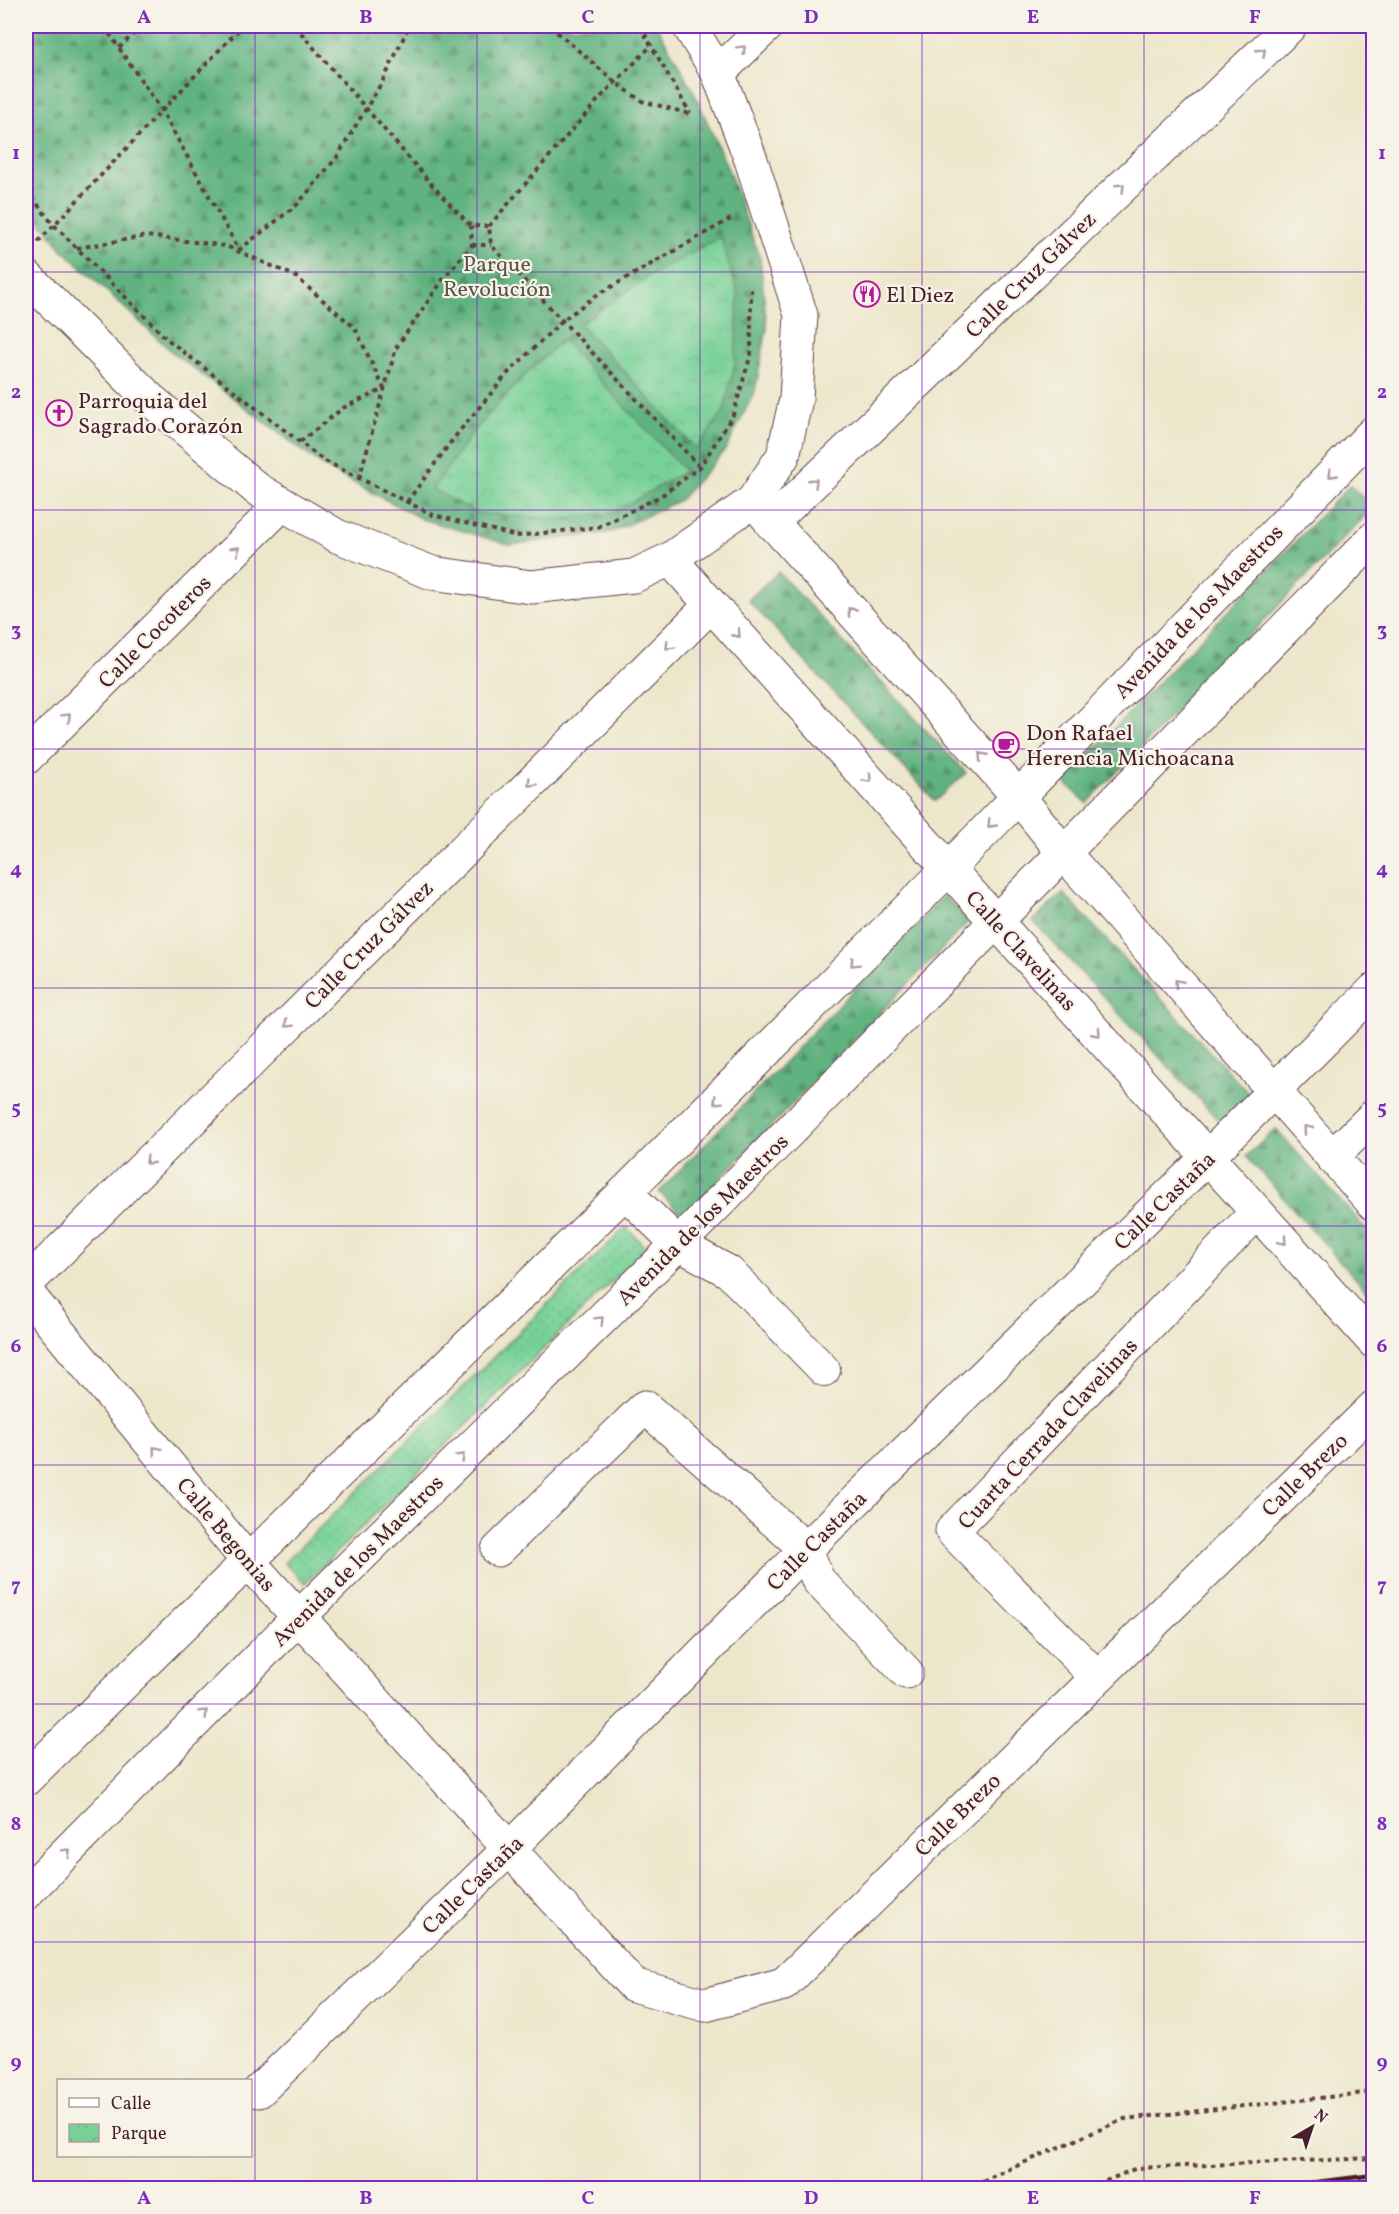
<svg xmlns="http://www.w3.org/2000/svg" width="1399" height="2214" viewBox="0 0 1399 2214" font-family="Vollkorn,serif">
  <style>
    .forest { fill: url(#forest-firs); stroke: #566956; stroke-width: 1.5 }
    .park { fill: url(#park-crowns); stroke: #607861; stroke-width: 1.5 }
    .garden { fill: url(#garden-dots); stroke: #607861; stroke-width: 1.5 }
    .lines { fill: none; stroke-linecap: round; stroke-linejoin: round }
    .pedestrian-casing { stroke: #623d43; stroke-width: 34 }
    .minor-casing { stroke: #623d43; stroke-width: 35 }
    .tertiary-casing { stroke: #623d43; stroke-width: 35 }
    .path { stroke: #623d43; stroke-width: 4; stroke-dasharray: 4.5 4.5; stroke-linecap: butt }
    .pedestrian { stroke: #fff; stroke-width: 32 }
    .minor { stroke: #fff; stroke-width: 33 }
    .tertiary { stroke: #fff; stroke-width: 33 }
    .rail { stroke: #4a1f2b; stroke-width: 4.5 }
    .oneway { stroke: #ae9aa0 }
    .grid { fill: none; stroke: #7b2cbf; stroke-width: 1.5; stroke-opacity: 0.55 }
    .labels { text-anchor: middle; stroke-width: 4.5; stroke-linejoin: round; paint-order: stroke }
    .park-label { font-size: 22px; fill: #58544b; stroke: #f7f3e8 }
    .street-label { font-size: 22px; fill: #4a1f2b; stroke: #f7f3e8 }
    .poi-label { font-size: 22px; fill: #4a1f2b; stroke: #f7f3e8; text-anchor: start }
    .neatline { fill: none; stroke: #7b2cbf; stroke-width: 2 }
    .grid-label { font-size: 20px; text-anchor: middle; font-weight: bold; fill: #7b2cbf }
  </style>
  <defs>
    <pattern id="forest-firs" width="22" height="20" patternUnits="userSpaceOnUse" patternTransform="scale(1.5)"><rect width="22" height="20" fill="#61b380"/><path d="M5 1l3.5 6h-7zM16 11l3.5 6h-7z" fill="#529169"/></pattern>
    <pattern id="park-crowns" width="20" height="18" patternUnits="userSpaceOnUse" patternTransform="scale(1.5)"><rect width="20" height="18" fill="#77d197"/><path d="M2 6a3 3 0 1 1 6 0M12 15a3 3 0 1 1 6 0" fill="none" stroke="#68b382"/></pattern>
    <pattern id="garden-dots" width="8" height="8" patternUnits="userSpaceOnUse" patternTransform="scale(1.5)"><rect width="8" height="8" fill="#77d197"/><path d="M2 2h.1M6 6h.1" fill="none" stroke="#68b382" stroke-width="1.8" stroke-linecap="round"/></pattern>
  </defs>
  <rect width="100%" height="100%" fill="#f7f3e8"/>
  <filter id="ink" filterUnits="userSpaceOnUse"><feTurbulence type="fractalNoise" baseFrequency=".0167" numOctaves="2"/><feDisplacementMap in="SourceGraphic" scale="12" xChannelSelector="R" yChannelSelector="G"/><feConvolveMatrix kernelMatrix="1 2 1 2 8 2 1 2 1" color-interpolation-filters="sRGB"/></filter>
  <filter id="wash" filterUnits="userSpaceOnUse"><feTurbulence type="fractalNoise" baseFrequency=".008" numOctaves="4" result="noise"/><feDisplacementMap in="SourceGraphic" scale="24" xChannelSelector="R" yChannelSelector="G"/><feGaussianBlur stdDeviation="1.35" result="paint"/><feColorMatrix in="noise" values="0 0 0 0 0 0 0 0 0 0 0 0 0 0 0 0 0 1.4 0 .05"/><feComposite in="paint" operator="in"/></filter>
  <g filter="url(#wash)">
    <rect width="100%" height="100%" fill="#ece7cb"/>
    <g class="forest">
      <path d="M 26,26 L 657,26 L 693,90 L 728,169 L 760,258 L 767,328 L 755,391 L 726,449 L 680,500 L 612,532 L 510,545 L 422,519 L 326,468 L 172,352 L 63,250 L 26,204 Z"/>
      <path d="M 1350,485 L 1373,508 L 1087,803 L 1063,781 Z"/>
      <path d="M 778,572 L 966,773 L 935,801 L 748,600 Z"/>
      <path d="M 1063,893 L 1250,1095 L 1220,1122 L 1033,921 Z"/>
      <path d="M 944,896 L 969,921 L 684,1216 L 659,1192 Z"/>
      <path d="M 1276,1129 L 1373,1237 L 1373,1298 L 1246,1156 Z"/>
    </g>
    <g class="park">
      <path d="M 721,237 L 738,295 L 735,363 L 723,413 L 696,449 L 580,324 L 649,276 Z"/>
      <path d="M 562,340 L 685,471 L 615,512 L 560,519 L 477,513 L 432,489 L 475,430 L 527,373 Z"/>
    </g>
    <path class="garden" d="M 626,1227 L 646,1248 L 305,1583 L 284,1563 Z"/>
  </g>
  <g filter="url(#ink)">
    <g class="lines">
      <g class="pedestrian-casing">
        <path id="pedestrian" d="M 678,1244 L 729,1272 L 824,1370"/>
      </g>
      <g class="minor-casing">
        <g id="minor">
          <path d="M 718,73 L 767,26"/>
          <path d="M 771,523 L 1290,26"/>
          <path d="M 26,758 L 282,504"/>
          <path d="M 1332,1157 L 1374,1116"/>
          <path d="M 625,1192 L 678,1244"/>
          <path d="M 26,1284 L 711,605"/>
          <path d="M 26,1292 L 247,1560 L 633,1985 L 705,2005 L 784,1984 L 1374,1407"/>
          <path d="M 498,1550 L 645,1407 L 806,1549 L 818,1580 L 906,1672"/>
          <path d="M 1097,1677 L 952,1531 L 1257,1212"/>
          <path d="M 26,1779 L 625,1192 L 949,868 L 1374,432"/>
          <path d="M 26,1893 L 299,1617 L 678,1244 L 1374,538"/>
          <path d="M 259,2091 L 510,1848 L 806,1549 L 1208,1157 L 1374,990"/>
        </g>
      </g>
      <g class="tertiary-casing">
        <g id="tertiary">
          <path d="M 26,276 L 151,400 L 257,489 L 337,536 L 432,573 L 531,587 L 634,576 L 670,559 L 753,501 L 783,456 L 796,399 L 801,315 L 751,160 L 718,73 L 689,26"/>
          <path d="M 753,501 L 1018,796 L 1063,852 L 1374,1204"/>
          <path d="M 670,559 L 1374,1342"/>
        </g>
      </g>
      <g class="path">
        <path d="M 104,26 L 162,111 L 239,250 L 298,204 L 337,157 L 385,77 L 409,26"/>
        <path d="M 295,26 L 440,194 L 471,226 L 489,226 L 491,245 L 700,467"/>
        <path d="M 550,26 L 615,82 L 642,101 L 690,114"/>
        <path d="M 640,26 L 690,113"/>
        <path d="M 26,35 L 30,26"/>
        <path d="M 119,48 L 142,26"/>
        <path d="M 26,190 L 53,224 L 167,339 L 323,460 L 433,515 L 517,536 L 598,527 L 661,496 L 700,467 L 733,415 L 751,354 L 751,289"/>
        <path d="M 489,226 L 599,99 L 652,45"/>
        <path d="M 38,242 L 242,26"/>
        <path d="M 472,245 L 491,245"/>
        <path d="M 77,248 L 147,236 L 226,246 L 295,276 L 355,328 L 384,389 L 343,408 L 300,442"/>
        <path d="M 359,478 L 396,348 L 444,278 L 472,245 L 471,226"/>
        <path d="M 407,502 L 453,439 L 508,373 L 563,320 L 597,295 L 732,218"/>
        <path d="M 966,2188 L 1124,2119 L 1374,2092"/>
        <path d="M 1089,2188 L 1137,2168 L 1374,2158"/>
      </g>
      <use href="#pedestrian" class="pedestrian"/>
      <use href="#minor" class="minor"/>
      <use href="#tertiary" class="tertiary"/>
      <path class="rail" d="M 1268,2188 L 1374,2175"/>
    </g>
    <defs><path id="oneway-chevron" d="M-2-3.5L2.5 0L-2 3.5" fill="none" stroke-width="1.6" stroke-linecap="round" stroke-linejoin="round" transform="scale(1.5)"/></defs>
    <g class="oneway">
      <use href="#oneway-chevron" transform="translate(742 49) rotate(-45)"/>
      <use href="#oneway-chevron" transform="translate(1262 52) rotate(-44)"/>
      <use href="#oneway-chevron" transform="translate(1121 187) rotate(-44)"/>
      <use href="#oneway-chevron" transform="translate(1332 474) rotate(134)"/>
      <use href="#oneway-chevron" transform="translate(814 482) rotate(-44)"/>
      <use href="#oneway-chevron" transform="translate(236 550) rotate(-45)"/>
      <use href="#oneway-chevron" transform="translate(851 611) rotate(-132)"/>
      <use href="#oneway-chevron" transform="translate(737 634) rotate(48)"/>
      <use href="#oneway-chevron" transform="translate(669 646) rotate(135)"/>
      <use href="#oneway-chevron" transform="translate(67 717) rotate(-45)"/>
      <use href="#oneway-chevron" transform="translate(982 756) rotate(-132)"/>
      <use href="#oneway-chevron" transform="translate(868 779) rotate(48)"/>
      <use href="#oneway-chevron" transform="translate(531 783) rotate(135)"/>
      <use href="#oneway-chevron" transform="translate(991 824) rotate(134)"/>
      <use href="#oneway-chevron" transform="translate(854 963) rotate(135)"/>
      <use href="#oneway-chevron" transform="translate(1178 983) rotate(-131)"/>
      <use href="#oneway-chevron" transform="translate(288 1024) rotate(135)"/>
      <use href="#oneway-chevron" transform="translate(1097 1033) rotate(48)"/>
      <use href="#oneway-chevron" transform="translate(717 1101) rotate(135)"/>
      <use href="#oneway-chevron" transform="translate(1307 1129) rotate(-131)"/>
      <use href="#oneway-chevron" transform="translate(149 1161) rotate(135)"/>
      <use href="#oneway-chevron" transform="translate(1283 1241) rotate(48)"/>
      <use href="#oneway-chevron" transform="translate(600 1320) rotate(-45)"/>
      <use href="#oneway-chevron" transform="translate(156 1450) rotate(-130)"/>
      <use href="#oneway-chevron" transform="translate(461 1457) rotate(-45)"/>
      <use href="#oneway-chevron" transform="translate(204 1713) rotate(-45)"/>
      <use href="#oneway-chevron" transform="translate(67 1852) rotate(-45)"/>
    </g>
  </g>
  <path class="grid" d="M 255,26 L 255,2188M 477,26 L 477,2188M 700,26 L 700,2188M 922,26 L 922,2188M 1144,26 L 1144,2188M 26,272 L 1374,272M 26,510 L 1374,510M 26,749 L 1374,749M 26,988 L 1374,988M 26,1226 L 1374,1226M 26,1465 L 1374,1465M 26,1704 L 1374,1704M 26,1942 L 1374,1942"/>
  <defs>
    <g id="restaurant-ring" transform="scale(1.35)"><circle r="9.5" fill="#f7f3e8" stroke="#b5179e" stroke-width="1.5"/><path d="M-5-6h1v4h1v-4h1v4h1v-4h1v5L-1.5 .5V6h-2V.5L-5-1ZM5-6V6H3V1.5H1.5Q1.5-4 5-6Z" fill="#b5179e"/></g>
    <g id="church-ring" transform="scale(1.35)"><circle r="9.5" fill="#f7f3e8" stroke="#b5179e" stroke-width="1.5"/><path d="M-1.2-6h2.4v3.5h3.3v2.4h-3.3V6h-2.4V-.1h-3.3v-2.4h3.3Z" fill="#b5179e"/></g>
    <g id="cafe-ring" transform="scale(1.35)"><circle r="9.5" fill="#f7f3e8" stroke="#b5179e" stroke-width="1.5"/><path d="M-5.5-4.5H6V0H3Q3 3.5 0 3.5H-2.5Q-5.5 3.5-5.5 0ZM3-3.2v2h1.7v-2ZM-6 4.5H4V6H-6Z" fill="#b5179e"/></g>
  </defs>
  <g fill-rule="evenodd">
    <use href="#restaurant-ring" x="867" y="294"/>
    <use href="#church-ring" x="59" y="413"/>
    <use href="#cafe-ring" x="1006" y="745"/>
  </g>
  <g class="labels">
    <g class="park-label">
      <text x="497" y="271">Parque<tspan x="497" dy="25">Revolución</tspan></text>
    </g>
    <g class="street-label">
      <text transform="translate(1030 274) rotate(-44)" y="8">Calle Cruz Gálvez</text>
      <text transform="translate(1198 611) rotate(-46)" y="8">Avenida de los Maestros</text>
      <text transform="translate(154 631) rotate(-45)" y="8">Calle Cocoteros</text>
      <text transform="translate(368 944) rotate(-45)" y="8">Calle Cruz Gálvez</text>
      <text transform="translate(1022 950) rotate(48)" y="8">Calle Clavelinas</text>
      <text transform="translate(1164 1200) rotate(-44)" y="8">Calle Castaña</text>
      <text transform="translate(702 1219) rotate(-45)" y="8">Avenida de los Maestros</text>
      <text transform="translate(1047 1433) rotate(-47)" y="8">Cuarta Cerrada Clavelinas</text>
      <text transform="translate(1304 1474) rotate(-44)" y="8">Calle Brezo</text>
      <text transform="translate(227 1534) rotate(50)" y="8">Calle Begonias</text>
      <text transform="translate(816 1540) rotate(-45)" y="8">Calle Castaña</text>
      <text transform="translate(357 1560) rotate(-45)" y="8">Avenida de los Maestros</text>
      <text transform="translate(957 1814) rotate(-44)" y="8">Calle Brezo</text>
      <text transform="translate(472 1884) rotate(-44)" y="8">Calle Castaña</text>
    </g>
    <g class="poi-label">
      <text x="886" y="302">El Diez</text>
      <text x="78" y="408">Parroquia del<tspan x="78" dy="25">Sagrado Corazón</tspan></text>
      <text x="1026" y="740">Don Rafael<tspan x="1026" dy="25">Herencia Michoacana</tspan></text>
    </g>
  </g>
  <rect width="1399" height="2214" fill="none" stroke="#f7f3e8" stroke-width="66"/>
  <rect x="57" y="2079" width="195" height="78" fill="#f7f3e8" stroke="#b29e9c" stroke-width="1.5"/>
  <rect x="69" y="2098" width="30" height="9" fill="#ffffff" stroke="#b29e9c" stroke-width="1.5"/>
  <text x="111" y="2109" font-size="18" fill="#4a1f2b">Calle</text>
  <rect x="69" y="2124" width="30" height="18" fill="url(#park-crowns)" stroke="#b29e9c" stroke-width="1.5"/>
  <text x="111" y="2139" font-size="18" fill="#4a1f2b">Parque</text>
  <g transform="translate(1312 2127) rotate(39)" stroke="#f7f3e8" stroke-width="4.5" paint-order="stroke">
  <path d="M0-4.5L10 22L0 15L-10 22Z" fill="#4a1f2b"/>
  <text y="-9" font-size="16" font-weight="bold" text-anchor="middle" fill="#4a1f2b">N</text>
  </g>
  <rect x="33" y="33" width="1333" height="2148" class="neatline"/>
  <g class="grid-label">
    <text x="144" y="23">A</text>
    <text x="366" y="23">B</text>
    <text x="588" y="23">C</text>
    <text x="811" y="23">D</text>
    <text x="1033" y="23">E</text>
    <text x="1255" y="23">F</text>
    <text x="16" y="159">1</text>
    <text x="1382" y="159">1</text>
    <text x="16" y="398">2</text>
    <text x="1382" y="398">2</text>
    <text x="16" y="636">3</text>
    <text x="1382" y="636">3</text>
    <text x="16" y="875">4</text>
    <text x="1382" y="875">4</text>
    <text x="16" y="1114">5</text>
    <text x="1382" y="1114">5</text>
    <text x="16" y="1352">6</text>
    <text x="1382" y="1352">6</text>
    <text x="16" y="1591">7</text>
    <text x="1382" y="1591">7</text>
    <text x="16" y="1830">8</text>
    <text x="1382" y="1830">8</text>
    <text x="16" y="2068">9</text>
    <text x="1382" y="2068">9</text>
    <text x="144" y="2204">A</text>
    <text x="366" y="2204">B</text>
    <text x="588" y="2204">C</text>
    <text x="811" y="2204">D</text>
    <text x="1033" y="2204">E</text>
    <text x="1255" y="2204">F</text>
  </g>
</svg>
